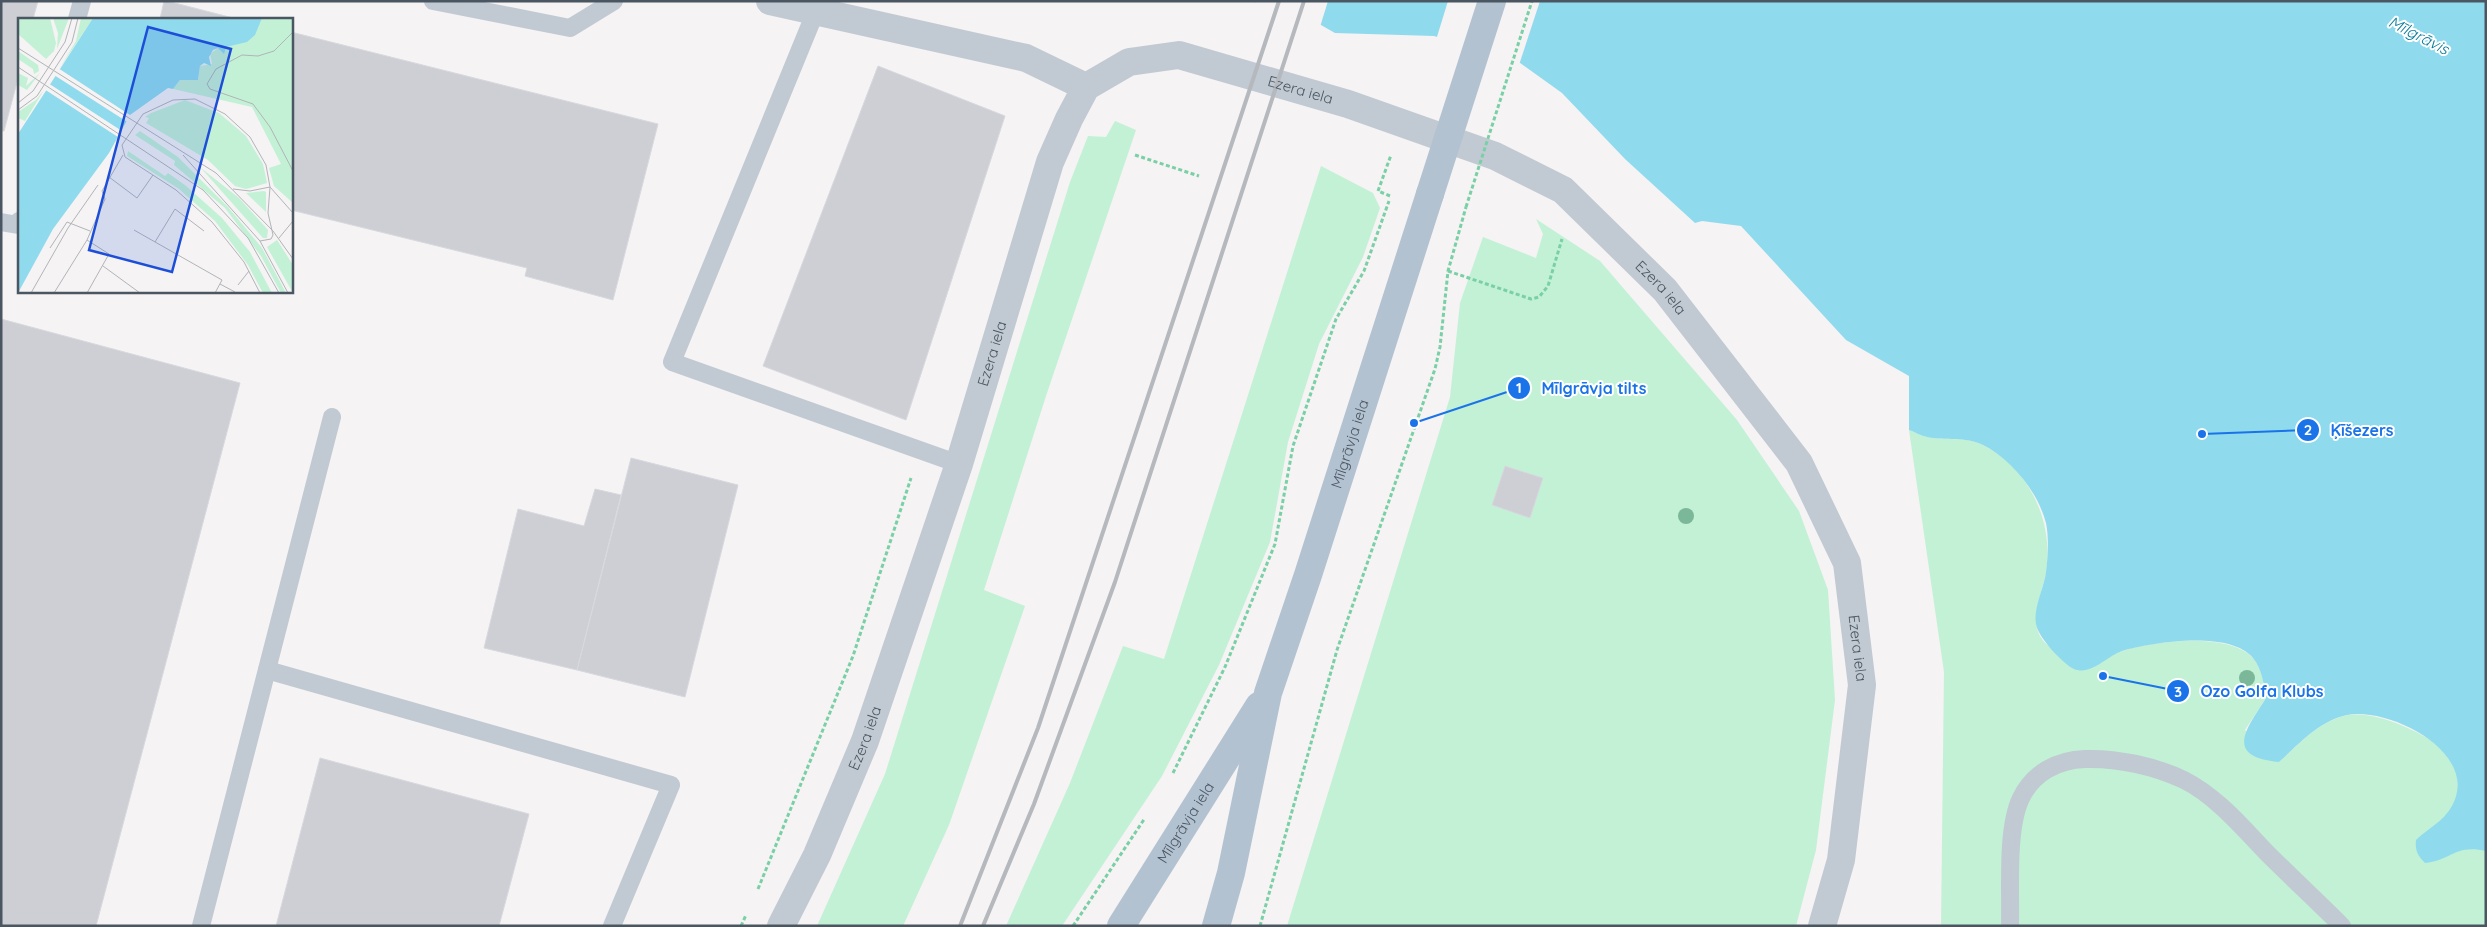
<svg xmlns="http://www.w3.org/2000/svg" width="2487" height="927" viewBox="0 0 2487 927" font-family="Quicksand,sans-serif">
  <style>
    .green { fill: #c3f1d5 }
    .water { fill: #90daee }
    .pier { fill: #f5f3f3 }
    .building { fill: #cdcfd5; stroke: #d7d9de }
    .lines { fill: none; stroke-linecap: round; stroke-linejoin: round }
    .path { stroke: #7ad0a6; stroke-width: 3; stroke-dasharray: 4 2.5; stroke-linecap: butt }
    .service { stroke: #c1cad2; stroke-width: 18 }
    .minor { stroke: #c1cad2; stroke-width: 28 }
    .tertiary { stroke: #c1cad2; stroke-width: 28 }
    .primary { stroke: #b3c2d1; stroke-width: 28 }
    .rail { stroke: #b5b8bd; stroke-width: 4 }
    .path-bridge { stroke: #7ad0a6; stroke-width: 3; stroke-dasharray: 4 2.5; stroke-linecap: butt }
    .primary-bridge { stroke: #b3c2d1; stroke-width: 28 }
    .tree { fill: #7bb799 }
    .labels { text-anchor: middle; stroke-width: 4; stroke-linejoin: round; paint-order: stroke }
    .street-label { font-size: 15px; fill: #4a5661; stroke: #fff }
    .water-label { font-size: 16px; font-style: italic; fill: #0c7c9b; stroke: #fff }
    .inset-road { fill: none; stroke: #b1b4b9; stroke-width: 1 }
    .view { fill: #1d4ed8; fill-opacity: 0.15; stroke: #1d4ed8; stroke-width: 2.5 }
    .inset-edge { fill: none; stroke: #4a5661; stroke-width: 2.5 }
    .leader { fill: none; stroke: #1a73e8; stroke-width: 2 }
    .callout-dot { fill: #1a73e8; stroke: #fff; stroke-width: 2 }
    .mark-label { font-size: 15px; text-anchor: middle; font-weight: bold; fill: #fff }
    .callout-label { font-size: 16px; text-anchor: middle; font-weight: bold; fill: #1a73e8; stroke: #fff; stroke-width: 4; stroke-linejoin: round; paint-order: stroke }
  </style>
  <rect width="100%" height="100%" fill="#f5f3f3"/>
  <g class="green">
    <path d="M 1115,121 L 1136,130 L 1046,396 L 984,590 L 1025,606 L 949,825 L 903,926 L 817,926 L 885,774 L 1070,182 L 1088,136 L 1106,137 Z"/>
    <path d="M 1321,166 L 1373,193 L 1380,208 L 1363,257 L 1319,344 L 1288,442 L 1270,542 L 1219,665 L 1162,776 L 1062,926 L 1006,926 L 1070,783 L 1123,646 L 1164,659 Z"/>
    <path d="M 1536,219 L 1600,261 L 1737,420 L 1799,511 L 1828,590 L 1835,700 L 1816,850 L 1796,926 L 1287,926 L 1450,397 L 1460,303 L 1483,237 L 1536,258 L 1543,234 Z"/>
    <path d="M 1909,430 C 1915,432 1921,436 1927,437 C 1945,441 1966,436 1983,445 C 2030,469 2054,522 2046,573 C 2042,593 2030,617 2040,636 C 2050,654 2078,659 2096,666 C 2104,661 2111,655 2119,652 C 2150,641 2228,631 2253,658 C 2262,668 2264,685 2266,698 L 2245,730 L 2279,762 C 2299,744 2319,721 2348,715 C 2377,710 2438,736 2453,762 C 2457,770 2457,780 2458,788 L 2486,802 L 2486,926 L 1941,926 L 1944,672 Z"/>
  </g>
  <path class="water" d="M 1251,1 L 2486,1 L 2486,851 C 2454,844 2451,861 2425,863 C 2417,855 2415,850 2416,840 C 2428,828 2443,822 2452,806 C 2481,753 2390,707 2347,715 C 2319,721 2299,744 2279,762 C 2222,757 2248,727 2266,698 C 2264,685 2262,669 2253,658 C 2230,630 2153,642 2122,651 C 2107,656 2091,676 2074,669 C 2062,663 2038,637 2036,624 C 2033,608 2044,588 2046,572 C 2048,557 2049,537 2046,523 C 2038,492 2011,459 1983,445 C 1965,436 1945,441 1927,437 C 1921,436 1915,432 1909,430 L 1909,376 L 1846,340 L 1741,226 L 1702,221 L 1695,223 L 1625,159 L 1562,93 L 1516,60 L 1434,36 L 1335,33 L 1314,21 Z"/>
  <g class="pier">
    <path d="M 1256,1 L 1328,1 L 1320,27 L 1255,5 Z"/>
    <path d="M 1448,1 L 1540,1 L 1519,65 L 1436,40 Z"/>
  </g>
  <g class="building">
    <path d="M 1,1 L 38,1 L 33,19 L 19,19 L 19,75 L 4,131 L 1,131 Z"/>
    <path d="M 164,1 L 167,1 L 237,19 L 160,19 Z"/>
    <path d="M 291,32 L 658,124 L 613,300 L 525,276 L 527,268 L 291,210 Z"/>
    <path d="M 878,66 L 1005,116 L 906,420 L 763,366 Z"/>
    <path d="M 1,319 L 240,383 L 96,926 L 1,926 Z"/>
    <path d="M 631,458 L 738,485 L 685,697 L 577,670 Z"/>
    <path d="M 1505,466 L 1543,478 L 1530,518 L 1492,505 Z"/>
    <path d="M 595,489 L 621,495 L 577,670 L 484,648 L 518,509 L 584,526 Z"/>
    <path d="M 320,758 L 529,814 L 499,926 L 276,926 Z"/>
  </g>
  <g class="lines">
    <g class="path">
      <path d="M 1135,155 L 1199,176"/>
      <path d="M 1390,196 L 1378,191 L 1391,155"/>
      <path d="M 1448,271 L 1531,299 L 1539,297 L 1548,286 L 1562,239"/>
      <path d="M 1173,773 L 1225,667 L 1275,544 L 1293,446 L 1336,319 L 1364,271 L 1389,201"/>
      <path d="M 758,889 L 853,656 L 911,478"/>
      <path d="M 741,926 L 746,915"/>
      <path d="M 1073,926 L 1145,818"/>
      <path d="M 1260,926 L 1337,650 L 1435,369 L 1440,347 L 1448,271 L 1466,207"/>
    </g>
    <g class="service">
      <path d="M 433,1 L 570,28 L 614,1"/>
      <path d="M 815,13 L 672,362 L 959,464"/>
      <path d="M 77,19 L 82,1"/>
      <path d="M 1,222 L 18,225 L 19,221"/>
      <path d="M 267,670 L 671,785 L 612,926"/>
      <path d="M 201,926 L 332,417"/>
      <path d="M 2010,926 C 2011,891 2006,829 2021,798 C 2033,773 2057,760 2085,759 C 2117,758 2155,766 2184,780 C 2216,796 2242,827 2266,852 C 2291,877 2317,901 2342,926"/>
    </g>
    <path class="minor" d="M 770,1 L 1026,58 L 1086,87"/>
    <path class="tertiary" id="s1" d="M 781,926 L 817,855 L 865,741 L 959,464 L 1050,162 L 1069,119 L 1086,87 L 1129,62 L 1179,55 L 1348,104 L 1495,156 L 1563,190 L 1665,290 L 1799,463 L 1847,563 L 1862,685 L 1841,860 L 1822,926"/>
    <g class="primary">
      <path id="s2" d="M 1121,926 L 1259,706"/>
      <path id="s3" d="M 1216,926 L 1231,873 L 1268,693 L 1308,575 L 1430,194"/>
    </g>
    <g class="rail">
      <path d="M 960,926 L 1038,728 L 1279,1"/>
      <path d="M 983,926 L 1034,804 L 1115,582 L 1304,1"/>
    </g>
    <path class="path-bridge" d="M 1466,207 L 1532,1"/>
    <path class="primary-bridge" d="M 1430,194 L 1492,1"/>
  </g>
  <g class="tree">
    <circle cx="1686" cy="516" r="8"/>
    <circle cx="2247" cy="678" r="8"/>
  </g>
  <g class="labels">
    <g class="street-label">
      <text dy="5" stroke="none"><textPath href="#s1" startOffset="1121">Ezera iela</textPath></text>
      <text dy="5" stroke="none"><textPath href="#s1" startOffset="1541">Ezera iela</textPath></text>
      <text dy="5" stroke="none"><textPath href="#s1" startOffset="611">Ezera iela</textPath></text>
      <text dy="5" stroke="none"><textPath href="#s3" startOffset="501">Mīlgrāvja iela</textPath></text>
      <text dy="5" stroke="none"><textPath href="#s1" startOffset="1961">Ezera iela</textPath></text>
      <text dy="5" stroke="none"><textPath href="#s1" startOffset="206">Ezera iela</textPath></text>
      <text dy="5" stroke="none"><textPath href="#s2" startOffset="122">Mīlgrāvja iela</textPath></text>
    </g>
    <g class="water-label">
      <text transform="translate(2419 35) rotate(27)" y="6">Mīlgrāvis</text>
    </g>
  </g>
  <g transform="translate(18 18)">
    <rect width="275" height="275" fill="#f5f3f3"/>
    <path d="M 0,0 L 32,0 L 38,25 L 36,33 L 28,41 L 0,16 ZM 35,0 L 51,0 L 39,31 L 40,15 ZM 63,0 L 75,0 L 42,50 L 58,23 ZM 223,0 L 275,0 L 275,185 L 256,168 L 251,150 L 263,146 L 234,89 L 155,71 L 162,62 L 180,62 L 182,48 L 194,46 L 192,36 L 200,30 ZM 0,33 L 20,47 L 21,53 L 16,56 L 15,51 L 0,41 ZM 0,55 L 10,60 L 8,68 L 22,55 L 9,72 L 0,67 ZM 26,72 L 7,103 L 0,100 L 0,94 L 18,82 ZM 167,82 L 201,95 L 228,118 L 245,146 L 249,165 L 228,171 L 217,168 L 190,142 L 128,105 L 131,100 L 127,99 L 133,95 ZM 122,113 L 160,139 L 210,189 L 244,230 L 268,275 L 263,275 L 243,238 L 207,190 L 156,147 L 157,143 L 117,117 ZM 110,133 L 147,158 L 150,155 L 167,167 L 204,200 L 232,234 L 254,275 L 245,275 L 230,247 L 197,203 L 161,171 L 109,138 ZM 183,150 L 221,180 L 250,212 L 249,220 L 245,220 ZM 248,174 L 248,194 L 228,175 L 246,173 ZM 259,222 L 275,247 L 275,275 L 249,229 Z" fill="#c3f1d5"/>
    <path d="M 75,0 L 244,0 L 237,17 L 229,24 L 208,29 L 206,36 L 200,30 L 195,32 L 191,39 L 193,48 L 186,45 L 182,48 L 180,62 L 162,62 L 155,71 L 150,70 L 112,97 L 91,135 L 35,211 L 0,275 L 0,116 Z" fill="#90daee"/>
    <path d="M 40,50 L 115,99 L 111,105 L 36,57 ZM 30,65 L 107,115 L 103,121 L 26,71 Z" fill="#f5f3f3"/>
    <path class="inset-road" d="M 275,14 L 256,33 L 240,38 L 224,37 L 198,51 L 189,66 L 192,71 L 235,86 L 252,109 L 275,153M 0,30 L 198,155 L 255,213 L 275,241M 0,49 L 185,172 L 230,220 L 261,275M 0,85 L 15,73 L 47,24 L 54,0M 0,92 L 19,78 L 54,24 L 60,0M 165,137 L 242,223 L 270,275M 91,159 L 119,180 L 135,157M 215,171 L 232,173 L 252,169 L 250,195 L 255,217 L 253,221 L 242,223M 116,212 L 204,262 L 197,275M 261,220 L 275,203M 69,222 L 91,236 L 69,275M 137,224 L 157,191 L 186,213M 32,230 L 49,204 L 72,213M 85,248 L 122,275M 202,266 L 217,274M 220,267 L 231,253M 13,275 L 50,210 L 80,167M 36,275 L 69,222 L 87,181 L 84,173 L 105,137M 242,275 L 226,244 L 194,204 L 158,172 L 107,139 L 104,127 L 125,96 L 155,82 L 177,81 L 207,96 L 232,119 L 248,147 L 252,169 L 275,195"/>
    <path class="view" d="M 130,9 L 213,31 L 154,254 L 71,232 Z"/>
    <rect width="275" height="275" class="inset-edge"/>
  </g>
  <path class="leader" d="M1414 423L1519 388M2202 434L2308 430M2103 676L2178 691"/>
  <g class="callout-dot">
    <circle cx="1414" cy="423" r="5"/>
    <circle cx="2202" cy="434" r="5"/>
    <circle cx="2103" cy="676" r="5"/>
    <circle cx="1519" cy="388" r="12"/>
    <circle cx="2308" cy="430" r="12"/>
    <circle cx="2178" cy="691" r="12"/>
  </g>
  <g class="mark-label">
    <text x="1519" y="393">1</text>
    <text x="2308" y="435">2</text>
    <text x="2178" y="697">3</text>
  </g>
  <g class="callout-label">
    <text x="1594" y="394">Mīlgrāvja tilts</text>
    <text x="2362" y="436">Ķīšezers</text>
    <text x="2262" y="697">Ozo Golfa Klubs</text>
  </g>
  <rect width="2487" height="927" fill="none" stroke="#4a5661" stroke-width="5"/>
</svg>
